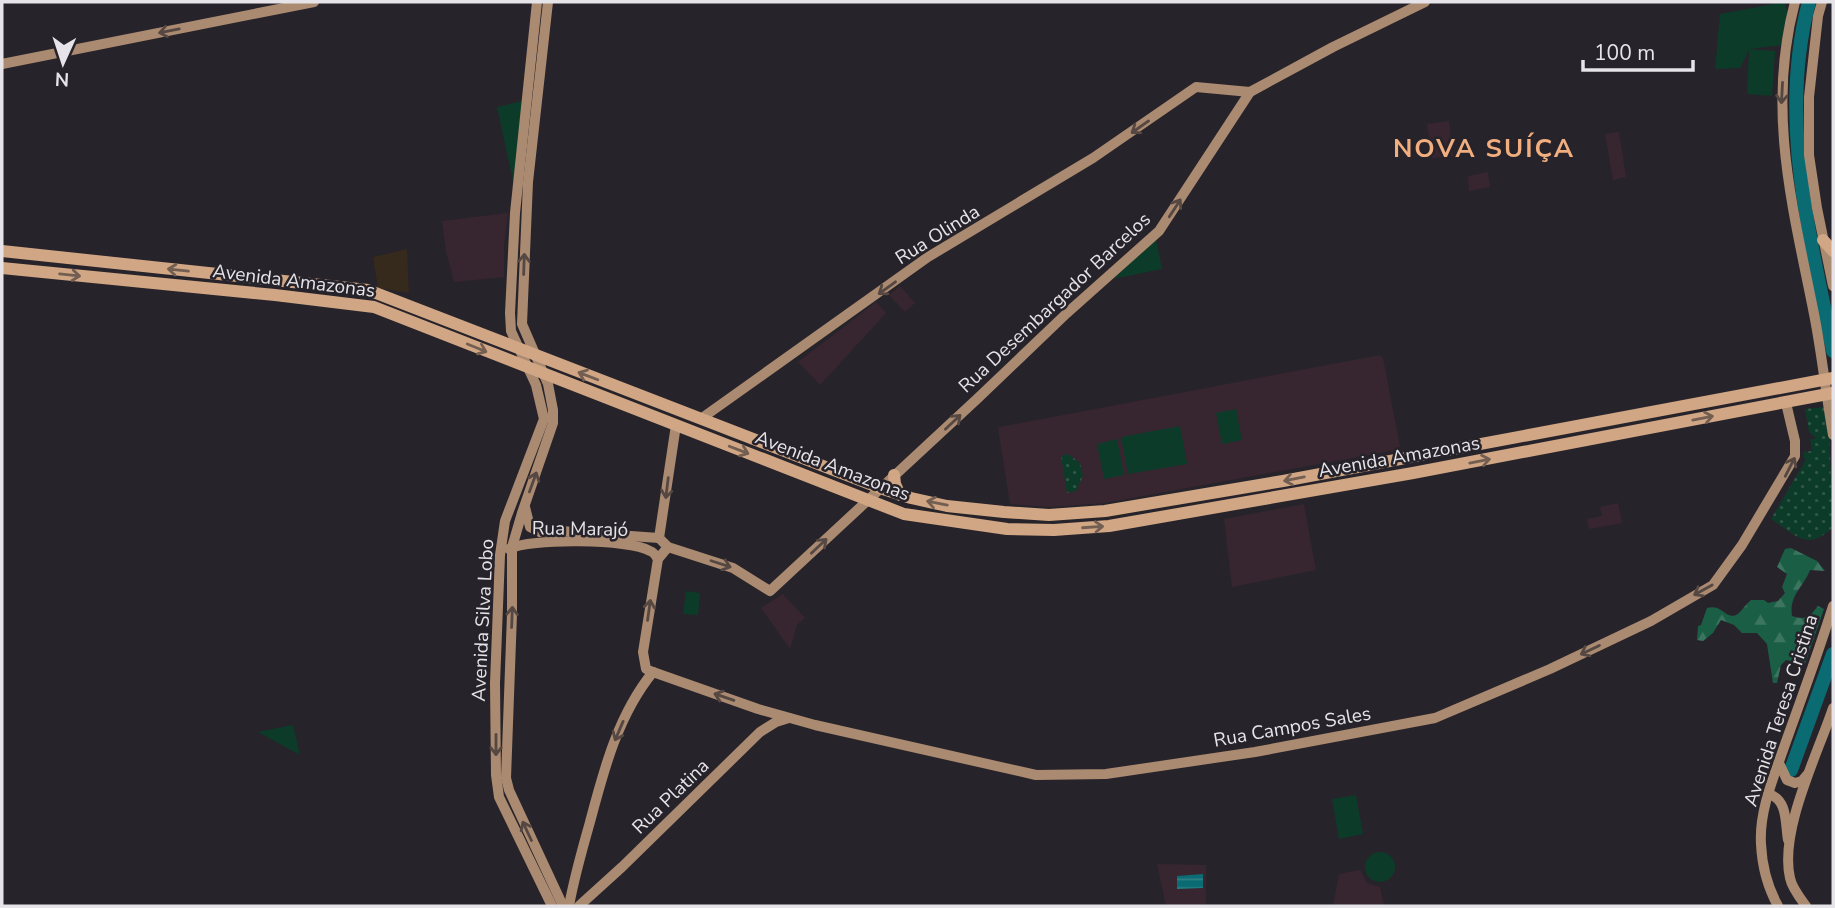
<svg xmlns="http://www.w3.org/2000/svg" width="1835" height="908" viewBox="0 0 1835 908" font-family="'Nunito Sans',sans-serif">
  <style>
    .education { fill: #372630 }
    .medical { fill: #362a1c }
    .grass { fill: url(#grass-dots) }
    .forest { fill: url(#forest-firs) }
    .green { fill: #0d3b2a }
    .water { fill: url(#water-rules) }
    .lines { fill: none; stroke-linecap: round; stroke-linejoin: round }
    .river { stroke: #0a6c72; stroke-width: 14 }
    .secondary { stroke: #aa8a70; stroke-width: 10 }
    .primary { stroke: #d0a684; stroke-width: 12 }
    .oneway { stroke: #554742 }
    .oneway2 { stroke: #735e52 }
    .labels { text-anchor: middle; stroke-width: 5; stroke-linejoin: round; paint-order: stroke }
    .street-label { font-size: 19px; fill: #e6e4e8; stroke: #27232a }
    .district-label { font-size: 26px; font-weight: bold; letter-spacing: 2px; fill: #f1ae7f; stroke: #27232a }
  </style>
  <defs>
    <pattern id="grass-dots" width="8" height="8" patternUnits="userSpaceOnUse" patternTransform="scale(1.75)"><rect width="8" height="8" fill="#0d3b2a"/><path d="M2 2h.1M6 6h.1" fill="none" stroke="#305749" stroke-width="1.8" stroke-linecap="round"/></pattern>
    <pattern id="forest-firs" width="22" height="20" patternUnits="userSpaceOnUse" patternTransform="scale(1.75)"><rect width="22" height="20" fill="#1a5e45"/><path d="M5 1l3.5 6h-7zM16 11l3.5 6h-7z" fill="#3b7560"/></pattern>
    <pattern id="water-rules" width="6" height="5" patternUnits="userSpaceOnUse" patternTransform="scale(1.75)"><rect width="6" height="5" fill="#0a6c72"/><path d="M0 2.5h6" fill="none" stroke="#2e8186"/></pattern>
  </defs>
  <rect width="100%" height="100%" fill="#27232a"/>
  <g class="education">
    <path d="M 1449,121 L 1453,156 L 1432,158 L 1427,124 Z"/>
    <path d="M 1619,132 L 1626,177 L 1613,180 L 1605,134 Z"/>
    <path d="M 1488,172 L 1490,187 L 1469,191 L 1468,176 Z"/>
    <path d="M 508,213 L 504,245 L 504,277 L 454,282 L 446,251 L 442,221 Z"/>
    <path d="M 900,286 L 915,303 L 905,312 L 889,295 Z"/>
    <path d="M 876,302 L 886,313 L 820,385 L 798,362 Z"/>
    <path d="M 1380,355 L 1383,358 L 1400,446 L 1396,450 L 1105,503 L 1050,507 L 1010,504 L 998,428 L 1000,427 Z"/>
    <path d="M 1618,503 L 1622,523 L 1589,529 L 1587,519 L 1602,516 L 1600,507 Z"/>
    <path d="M 1304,504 L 1316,570 L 1232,587 L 1224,519 Z"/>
    <path d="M 783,594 L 805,618 L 797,625 L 790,649 L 761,608 Z"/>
    <path d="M 1157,864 L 1206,865 L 1206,906 L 1166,906 Z"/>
    <path d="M 1360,870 L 1367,883 L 1380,887 L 1384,906 L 1333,906 L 1339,874 Z"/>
  </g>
  <path class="medical" d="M 407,249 L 409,293 L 378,288 L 373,257 Z"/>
  <g class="grass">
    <path d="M 1825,407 L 1829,433 L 1833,527 C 1807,552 1797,536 1771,519 L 1805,461 L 1803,452 L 1812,451 L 1810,439 L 1815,439 L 1815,437 L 1809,432 L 1805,409 Z"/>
    <path d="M 1068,454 L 1080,463 L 1083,476 L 1076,491 L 1067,493 L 1061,456 Z"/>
  </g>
  <path class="forest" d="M 1791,548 L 1817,561 L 1825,571 L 1810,570 C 1803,588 1789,595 1792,616 C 1806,621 1810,616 1818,606 L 1824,609 L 1805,664 L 1786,660 L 1781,665 L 1777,683 L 1773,683 L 1767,644 L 1757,633 L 1742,633 L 1734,625 L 1721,620 L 1713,633 L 1703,641 L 1697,640 L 1698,626 L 1701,625 L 1707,608 C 1723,603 1727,623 1739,613 C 1743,609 1746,604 1751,600 L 1764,600 L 1768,603 L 1778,601 L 1785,593 L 1782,587 L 1787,574 L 1777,567 L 1785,549 Z"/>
  <g class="green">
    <path d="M 1784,2 L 1789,15 L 1781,45 L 1750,49 L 1775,51 L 1772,96 L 1747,94 L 1749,50 L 1740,68 L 1715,69 L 1720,14 Z"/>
    <path d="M 522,101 L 516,180 L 513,181 L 497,107 Z"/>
    <path d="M 1156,239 L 1162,269 L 1113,279 Z"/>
    <path d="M 1236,409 L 1242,440 L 1222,444 L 1216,413 Z"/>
    <path d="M 1180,426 L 1187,464 L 1128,474 L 1121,437 Z"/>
    <path d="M 1117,439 L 1124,475 L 1104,479 L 1097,444 Z"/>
    <path d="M 686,591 L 700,593 L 698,615 L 683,614 Z"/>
    <path d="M 293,725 L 300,755 L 258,732 Z"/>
    <path d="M 1356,795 L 1363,834 L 1339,839 L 1332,799 Z"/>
    <circle cx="1380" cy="867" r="15"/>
  </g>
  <path class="water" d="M 1203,874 L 1203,888 L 1177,889 L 1177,876 Z"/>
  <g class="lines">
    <g class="river">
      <path d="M 1809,2 C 1778,118 1810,236 1833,351"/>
      <path d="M 1791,770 L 1833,654"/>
    </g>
    <g class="secondary">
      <path d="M 537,2 L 515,213 L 510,313 L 511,331 L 536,385 L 544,419 L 505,521 L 500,555 L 495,683 L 496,775 L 499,797 L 552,906"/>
      <path d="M 548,2 L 528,182 L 522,324 L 548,384 L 553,410 L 553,423 L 522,513 L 512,547 L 512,614 L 506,778 L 509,790 L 563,906"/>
      <path d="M 1795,2 C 1766,110 1793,208 1814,314 C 1822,354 1826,395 1833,435"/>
      <path d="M 1822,2 L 1818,16 L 1809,97 L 1809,155 L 1817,208 L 1833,286"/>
      <path d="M 2,64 L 314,2"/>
      <path d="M 702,418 L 928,257 L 1093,158 L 1196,87 L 1250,92"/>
      <path d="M 676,425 L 659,538 L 668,547 L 733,568 L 770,591 L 977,399 L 1067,313 L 1159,231 L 1250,92 L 1333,47 L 1425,2"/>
      <path d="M 525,507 L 530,527 L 540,532 L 560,531 L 659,538"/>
      <path d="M 668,547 L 658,559 L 643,652 L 646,669 L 653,672 L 758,709 L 815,725 L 1036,775 L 1106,774 L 1255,752 L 1435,718 L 1550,669 L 1651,621 L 1713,585 L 1742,545 L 1795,456 L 1795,441 L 1786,403"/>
      <path d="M 509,549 C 529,538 630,539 650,551 C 654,552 656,556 658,559"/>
      <path d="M 1779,763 L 1787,780 L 1795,783 L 1802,781 L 1807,775"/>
      <path d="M 1769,794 C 1788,800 1785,823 1788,840"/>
      <path d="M 569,906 C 574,878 582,850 590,822 C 604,769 618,715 653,672"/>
      <path d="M 579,906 L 622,867 L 760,732 L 776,722 L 789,718"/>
      <path d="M 1778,906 C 1768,888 1762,865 1761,844 C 1759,812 1773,779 1783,750 C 1800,702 1818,654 1833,606"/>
      <path d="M 1806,906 C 1800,898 1792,888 1790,878 C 1779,831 1818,753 1833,708"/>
    </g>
    <g class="primary">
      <path d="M 1823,240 L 1833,251"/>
      <path d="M 2,251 L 368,290 L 880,488 L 911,498 L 947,506 L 1004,512 L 1049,515 L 1105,511 L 1283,481 L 1833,378"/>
      <path d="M 2,268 L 275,295 L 374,307 L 904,514 L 1007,529 L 1054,530 L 1109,526 L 1413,473 L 1833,393"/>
      <path d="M 894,475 L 895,484 L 900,495"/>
    </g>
  </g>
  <defs><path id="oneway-shaft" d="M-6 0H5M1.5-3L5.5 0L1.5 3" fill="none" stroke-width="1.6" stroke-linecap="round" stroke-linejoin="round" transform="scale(1.75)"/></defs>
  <g class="oneway">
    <use href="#oneway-shaft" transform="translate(169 31) rotate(169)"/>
    <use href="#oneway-shaft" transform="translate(1782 93) rotate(93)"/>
    <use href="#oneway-shaft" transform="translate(1140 127) rotate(145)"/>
    <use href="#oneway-shaft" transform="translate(1175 208) rotate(-57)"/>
    <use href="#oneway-shaft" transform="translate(524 264) rotate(-88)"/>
    <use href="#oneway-shaft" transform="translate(887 288) rotate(144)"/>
    <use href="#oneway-shaft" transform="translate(953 422) rotate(-43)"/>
    <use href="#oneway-shaft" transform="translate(1790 467) rotate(-63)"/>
    <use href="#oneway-shaft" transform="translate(533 482) rotate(-70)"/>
    <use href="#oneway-shaft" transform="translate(667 488) rotate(97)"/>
    <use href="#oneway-shaft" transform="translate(819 546) rotate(-43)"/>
    <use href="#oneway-shaft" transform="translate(721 564) rotate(18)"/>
    <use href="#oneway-shaft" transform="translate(1703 590) rotate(151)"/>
    <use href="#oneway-shaft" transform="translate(649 610) rotate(-82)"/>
    <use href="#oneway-shaft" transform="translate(512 617) rotate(-88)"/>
    <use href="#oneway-shaft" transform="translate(1590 650) rotate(154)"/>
    <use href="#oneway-shaft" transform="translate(724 697) rotate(-161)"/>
    <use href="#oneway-shaft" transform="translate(619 731) rotate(113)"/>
    <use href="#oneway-shaft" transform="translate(496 745) rotate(90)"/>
    <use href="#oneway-shaft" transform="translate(527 831) rotate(-115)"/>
  </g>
  <g class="oneway2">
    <use href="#oneway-shaft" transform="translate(178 270) rotate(-174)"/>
    <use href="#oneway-shaft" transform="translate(70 275) rotate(6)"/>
    <use href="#oneway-shaft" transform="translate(477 348) rotate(22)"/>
    <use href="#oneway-shaft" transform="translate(588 376) rotate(-159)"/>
    <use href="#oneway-shaft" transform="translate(1703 418) rotate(-11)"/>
    <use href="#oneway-shaft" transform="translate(739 450) rotate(21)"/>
    <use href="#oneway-shaft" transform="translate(1480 461) rotate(-11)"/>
    <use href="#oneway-shaft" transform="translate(1294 479) rotate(169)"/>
    <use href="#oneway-shaft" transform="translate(937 503) rotate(-169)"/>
    <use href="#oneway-shaft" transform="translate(1093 527) rotate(-4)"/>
  </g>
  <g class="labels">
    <g class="street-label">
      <text transform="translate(937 234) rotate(-32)" y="7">Rua Olinda</text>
      <text transform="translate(294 280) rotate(7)" y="7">Avenida Amazonas</text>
      <text transform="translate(1054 302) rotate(-43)" y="7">Rua Desembargador Barcelos</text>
      <text transform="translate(1399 456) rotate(-10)" y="7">Avenida Amazonas</text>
      <text transform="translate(833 465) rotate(21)" y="7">Avenida Amazonas</text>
      <text transform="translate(580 528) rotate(1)" y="7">Rua Marajó</text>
      <text transform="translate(482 620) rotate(-87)" y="7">Avenida Silva Lobo</text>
      <text transform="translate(1780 710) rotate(-72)" y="7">Avenida Teresa Cristina</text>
      <text transform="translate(1292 726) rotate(-10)" y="7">Rua Campos Sales</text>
      <text transform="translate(670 796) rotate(-44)" y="7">Rua Platina</text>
    </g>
    <g class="district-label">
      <text x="1484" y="157">NOVA SUÍÇA</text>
    </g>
  </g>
  <rect width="1835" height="908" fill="none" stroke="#e6e4e8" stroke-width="7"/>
  <g transform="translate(63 63) rotate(183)" stroke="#27232a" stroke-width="5" paint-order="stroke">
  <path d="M0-5L12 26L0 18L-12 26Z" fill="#e6e4e8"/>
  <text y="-10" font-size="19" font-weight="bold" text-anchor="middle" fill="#e6e4e8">N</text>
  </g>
  <path d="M1583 60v10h110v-10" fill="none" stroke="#e6e4e8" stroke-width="3.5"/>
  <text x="1594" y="60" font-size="21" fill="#e6e4e8" stroke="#27232a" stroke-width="5" paint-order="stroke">100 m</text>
</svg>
